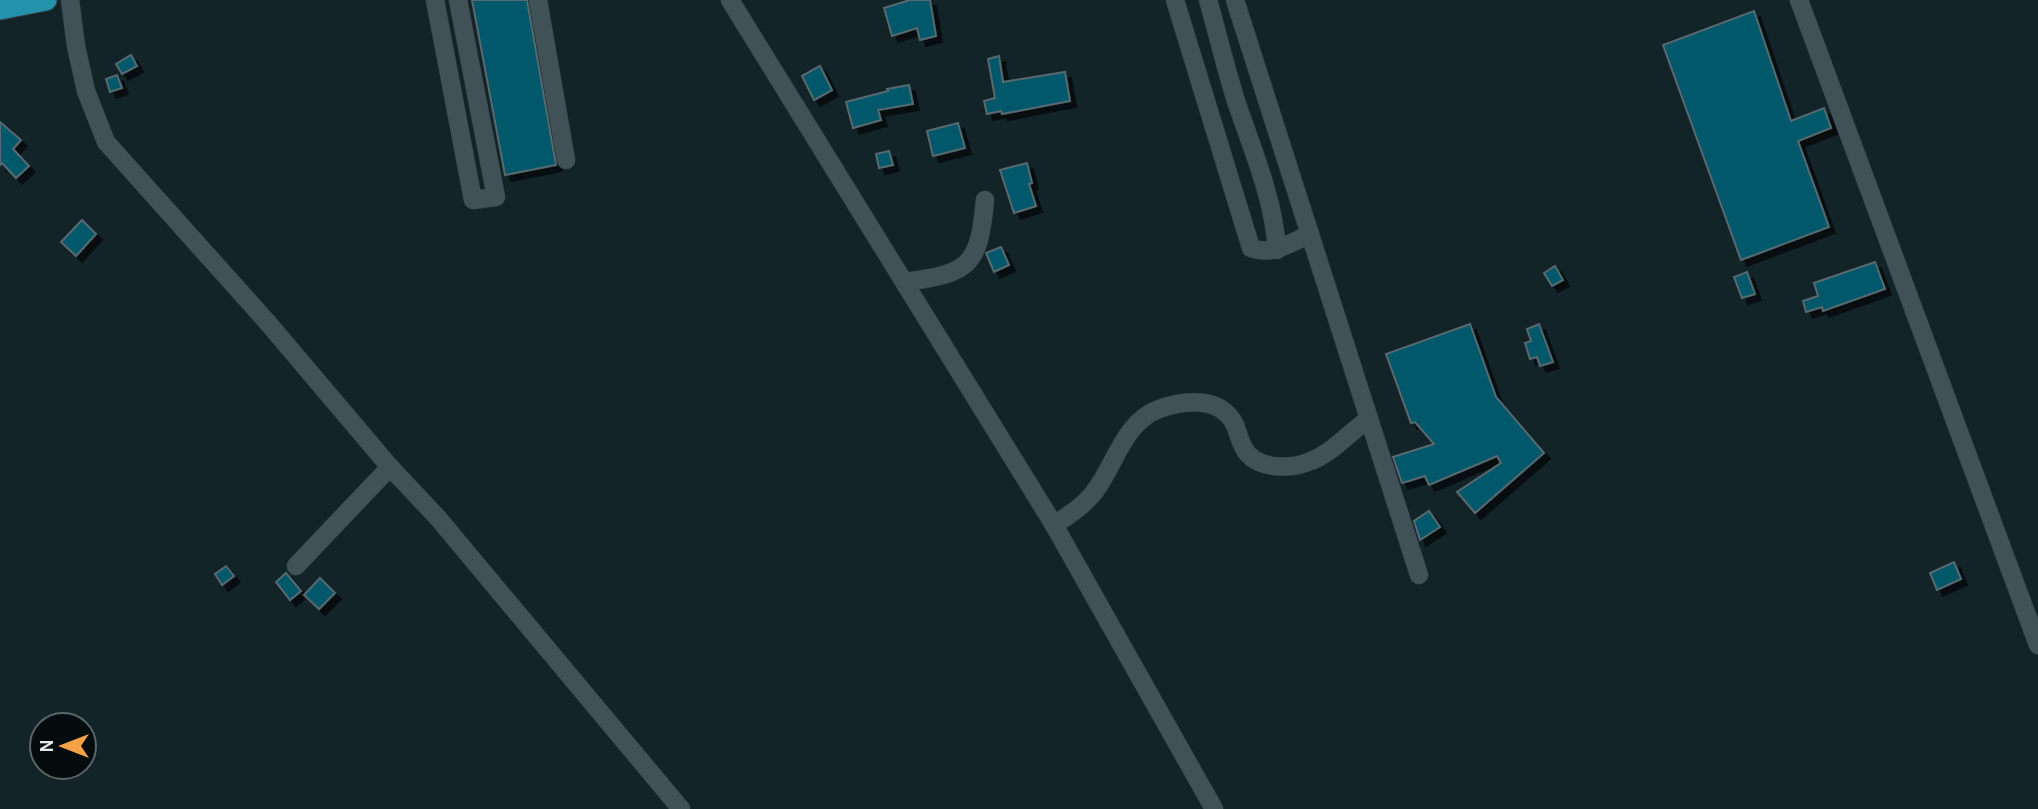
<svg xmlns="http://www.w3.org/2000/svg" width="2038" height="809" viewBox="0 0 2038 809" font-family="Karla,sans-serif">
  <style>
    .building { fill: #05586a; stroke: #57696f; stroke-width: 2; filter: url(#shadow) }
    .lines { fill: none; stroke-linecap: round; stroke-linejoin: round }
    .minor-casing { stroke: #323e42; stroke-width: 19 }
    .major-casing { stroke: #323e42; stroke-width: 23 }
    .minor { stroke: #405157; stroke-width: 18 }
    .major { stroke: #2393ac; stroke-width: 21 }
  </style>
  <defs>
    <filter id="shadow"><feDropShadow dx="6" dy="6" stdDeviation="0" flood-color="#0009"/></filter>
  </defs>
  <rect width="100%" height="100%" fill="#132429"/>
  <g class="building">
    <path d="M 472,0 L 527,0 L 556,165 L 505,175 Z"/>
    <path d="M 910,0 L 930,0 L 936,36 L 920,40 L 917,28 L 892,36 L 884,8 Z"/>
    <path d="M 1754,11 L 1791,121 L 1824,108 L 1831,128 L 1798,141 L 1829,227 L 1741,260 L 1663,45 Z"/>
    <path d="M 131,55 L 137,66 L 122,74 L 116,64 Z"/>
    <path d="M 999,56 L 1003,82 L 1065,72 L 1070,101 L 1002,114 L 1001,111 L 987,114 L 984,101 L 995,98 L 988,59 Z"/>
    <path d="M 820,66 L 832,90 L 814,100 L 802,76 Z"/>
    <path d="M 117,75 L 122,88 L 110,92 L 106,79 Z"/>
    <path d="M 909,85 L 913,104 L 878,110 L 881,120 L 853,128 L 846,102 L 888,91 L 887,89 Z"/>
    <path d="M 0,122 L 21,140 L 13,149 L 29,166 L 16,178 L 2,163 L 0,165 Z"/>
    <path d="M 958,123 L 965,148 L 933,156 L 927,131 Z"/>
    <path d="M 889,151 L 893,165 L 879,168 L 876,154 Z"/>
    <path d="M 1027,163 L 1032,183 L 1029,184 L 1036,206 L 1014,213 L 1000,170 Z"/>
    <path d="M 82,220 L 96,234 L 76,256 L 61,242 Z"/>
    <path d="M 1001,247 L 1009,265 L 994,272 L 986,253 Z"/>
    <path d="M 1875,262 L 1885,289 L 1823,311 L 1822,307 L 1806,312 L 1803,301 L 1818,296 L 1814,283 Z"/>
    <path d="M 1555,266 L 1563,280 L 1552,286 L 1544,273 Z"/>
    <path d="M 1747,272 L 1755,294 L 1742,298 L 1734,277 Z"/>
    <path d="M 1470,324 L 1496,397 L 1544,453 L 1475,513 L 1457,492 L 1501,463 L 1497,456 L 1429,485 L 1425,476 L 1402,483 L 1393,457 L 1434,444 L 1415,422 L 1411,423 L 1386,354 Z"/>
    <path d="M 1539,324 L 1553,362 L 1540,366 L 1537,357 L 1530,359 L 1525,343 L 1531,341 L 1527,329 Z"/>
    <path d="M 1429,511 L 1440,527 L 1420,540 L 1414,521 Z"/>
    <path d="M 1954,562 L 1961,579 L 1937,590 L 1930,573 Z"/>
    <path d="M 226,566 L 234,576 L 222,585 L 215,574 Z"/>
    <path d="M 286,573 L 301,591 L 290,600 L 276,582 Z"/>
    <path d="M 320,578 L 335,593 L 319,609 L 304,595 Z"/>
  </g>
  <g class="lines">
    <g class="minor-casing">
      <g id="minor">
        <path d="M 70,0 L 76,46 L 86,91 L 106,142 L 268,323 L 390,467 L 438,518 L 681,809"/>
        <path d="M 435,0 L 473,200 L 496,197 L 458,0"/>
        <path d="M 538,0 L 566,160"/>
        <path d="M 730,0 L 1054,525 L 1214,809"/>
        <path d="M 1175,0 L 1251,248 C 1273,256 1290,243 1310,234"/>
        <path d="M 1208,0 C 1218,35 1226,70 1237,104 C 1253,151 1274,200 1277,250"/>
        <path d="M 1235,0 L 1419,575"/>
        <path d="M 1799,0 L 2038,645"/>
        <path d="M 905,282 C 969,273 979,267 985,200"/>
        <path d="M 1054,525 C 1069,515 1085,505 1095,491 C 1116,463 1124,422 1159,409 C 1185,400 1221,396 1235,425 C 1239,435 1241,447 1248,454 C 1261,469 1291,469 1308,462 C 1331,455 1349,432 1369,419"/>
        <path d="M 296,566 L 390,467"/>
      </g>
    </g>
    <g class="major-casing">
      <path id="major" d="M 0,9 L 46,0"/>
    </g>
    <use href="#minor" class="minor"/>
    <use href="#major" class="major"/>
  </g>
  <g transform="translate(63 746) rotate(270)"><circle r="33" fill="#050c0e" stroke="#5d6568" stroke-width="2"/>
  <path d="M0-5L12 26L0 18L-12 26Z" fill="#f5a246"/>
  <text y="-10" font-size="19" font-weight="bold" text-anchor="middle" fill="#e1ebee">N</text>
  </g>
</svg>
